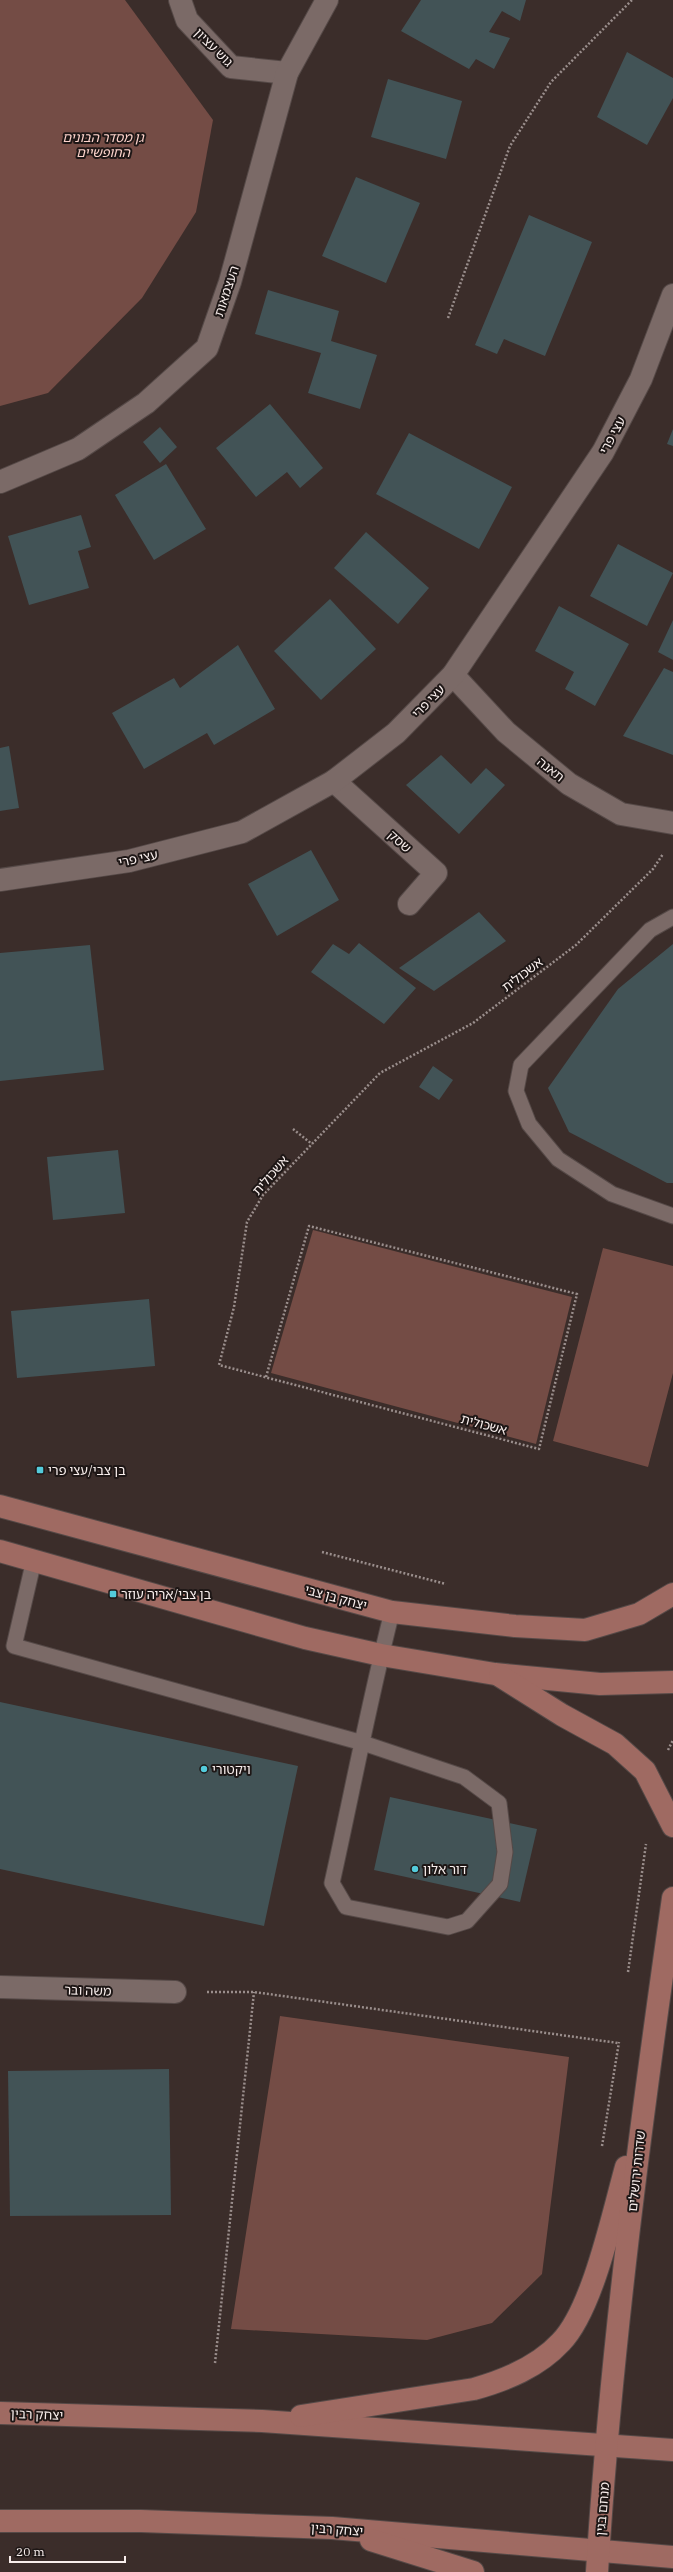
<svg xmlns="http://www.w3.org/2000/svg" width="673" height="2572" viewBox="0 0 673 2572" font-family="'IBM Plex Serif','Noto Sans Hebrew',serif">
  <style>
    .green { fill: #744c45 }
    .building { fill: #425356 }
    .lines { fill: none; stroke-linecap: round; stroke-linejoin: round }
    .lane-casing { stroke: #554947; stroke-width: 17 }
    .street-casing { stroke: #554947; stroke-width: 24 }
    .secondary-casing { stroke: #554947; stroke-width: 24 }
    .path { stroke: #9a8e8c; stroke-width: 2.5; stroke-dasharray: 2 2; stroke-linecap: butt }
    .lane { stroke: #7b6a67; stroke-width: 15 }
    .street { stroke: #7b6a67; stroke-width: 22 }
    .secondary { stroke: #9f6a62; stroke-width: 22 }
    .poi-dot { fill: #53cbdb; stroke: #1e1716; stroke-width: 1.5 }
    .labels { text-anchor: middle; stroke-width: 4; stroke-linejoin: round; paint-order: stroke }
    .street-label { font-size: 13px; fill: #f8eeec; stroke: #1e1716 }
    .park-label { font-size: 13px; font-style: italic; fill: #fdd3cb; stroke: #1e1716 }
    .poi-label { font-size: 13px; fill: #f8eeec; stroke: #1e1716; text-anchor: start }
  </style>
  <rect width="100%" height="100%" fill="#3b2d2a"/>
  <g class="green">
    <path d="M 0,0 L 125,0 L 213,120 L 196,212 L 142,298 L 48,393 L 0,406 Z"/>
    <path d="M 313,1230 L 572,1297 L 536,1444 L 271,1373 Z"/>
    <path d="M 603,1248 L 673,1266 L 673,1373 L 648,1467 L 553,1441 Z"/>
    <path d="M 280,2016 L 569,2057 L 542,2274 L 492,2323 L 427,2340 L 231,2329 Z"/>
  </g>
  <g class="building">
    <path d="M 421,0 L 526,0 L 520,21 L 502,11 L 489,32 L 510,38 L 494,69 L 476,59 L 469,69 L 401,31 Z"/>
    <path d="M 627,52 L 673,78 L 673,98 L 647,145 L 597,117 Z"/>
    <path d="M 388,79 L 462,101 L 446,159 L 371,137 Z"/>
    <path d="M 356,177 L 420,203 L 386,283 L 322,256 Z"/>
    <path d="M 529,215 L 592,242 L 545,356 L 504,339 L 497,354 L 475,345 Z"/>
    <path d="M 268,290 L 339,311 L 331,341 L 377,355 L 360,409 L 308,393 L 321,353 L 255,334 Z"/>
    <path d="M 270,404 L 323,468 L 300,488 L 287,472 L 256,497 L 216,448 Z"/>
    <path d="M 160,427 L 177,447 L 160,463 L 143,442 Z"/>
    <path d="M 673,429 L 673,446 L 667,444 Z"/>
    <path d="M 409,433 L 512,487 L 479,549 L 376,494 Z"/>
    <path d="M 166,464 L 206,529 L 154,560 L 115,495 Z"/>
    <path d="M 81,515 L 91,547 L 78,551 L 89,588 L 29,605 L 8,536 Z"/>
    <path d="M 366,532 L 429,588 L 398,624 L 334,568 Z"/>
    <path d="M 618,544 L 673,573 L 647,626 L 590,596 Z"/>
    <path d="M 330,599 L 376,649 L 321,700 L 274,651 Z"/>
    <path d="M 559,606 L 629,644 L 595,706 L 565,689 L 574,672 L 535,651 Z"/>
    <path d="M 673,620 L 673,660 L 658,652 Z"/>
    <path d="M 238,645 L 275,709 L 214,745 L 207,733 L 144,769 L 112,713 L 174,678 L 180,688 Z"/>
    <path d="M 664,668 L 673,672 L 673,755 L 623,736 Z"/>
    <path d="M 9,746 L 19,808 L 0,811 L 0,748 Z"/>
    <path d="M 441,755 L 471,784 L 486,768 L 505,785 L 459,834 L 406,785 Z"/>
    <path d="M 311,850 L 339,900 L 277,936 L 248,884 Z"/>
    <path d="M 479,912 L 506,941 L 434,991 L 399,968 Z"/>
    <path d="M 359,943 L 416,988 L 384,1024 L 311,972 L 333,944 L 349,954 Z"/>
    <path d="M 673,944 L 673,1183 L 667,1183 L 569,1132 L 548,1088 L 618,989 Z"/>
    <path d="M 90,945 L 104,1070 L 0,1081 L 0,953 Z"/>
    <path d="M 433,1066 L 453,1080 L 439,1100 L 419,1087 Z"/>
    <path d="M 118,1150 L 125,1213 L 53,1220 L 47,1157 Z"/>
    <path d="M 149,1299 L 155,1366 L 17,1378 L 11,1311 Z"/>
    <path d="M 0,1702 L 298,1766 L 264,1926 L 0,1869 Z"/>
    <path d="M 390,1797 L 537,1829 L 520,1902 L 374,1870 Z"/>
    <path d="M 169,2069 L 171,2215 L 10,2216 L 8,2071 Z"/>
  </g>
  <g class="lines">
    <g class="lane-casing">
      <g id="lane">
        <path d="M 673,917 L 650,930 L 521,1065 L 516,1091 L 529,1124 L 558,1159 L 612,1194 L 673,1216"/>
        <path d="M 34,1560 L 14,1646 L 363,1743 L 464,1777 L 499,1803 L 505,1852 L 500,1884 L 467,1921 L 448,1927 L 346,1907 L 332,1883 C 352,1793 369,1702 392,1612"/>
      </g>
    </g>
    <g class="street-casing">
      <g id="street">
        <path d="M 180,0 L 187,20 L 231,67 L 287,73"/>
        <path d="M 0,482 L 78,449 L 146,403 L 207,348 L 230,282 L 287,73 L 327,0"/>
        <path d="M 453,675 L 506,732 L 569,784 L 621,814 L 673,823"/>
        <path d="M 334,781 L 436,873 L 409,904"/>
        <path d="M 0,880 L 129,861 L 242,832 L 334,781 L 396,733 L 453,675 L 603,452 L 641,379 L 673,295"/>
        <path d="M 0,1987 L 175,1992"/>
      </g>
    </g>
    <g class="secondary-casing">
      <g id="secondary">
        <path d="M 0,1506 L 392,1612 L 515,1626 L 585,1630 L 639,1614 L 673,1594"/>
        <path d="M 0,1551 L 305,1638 L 381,1655 L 495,1674 L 600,1684 L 673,1682"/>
        <path d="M 500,1676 L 562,1715 L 615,1744 L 645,1771 L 673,1826"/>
        <path d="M 0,2413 L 262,2421 L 673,2450"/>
        <path d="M 301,2416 L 474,2389 C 506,2380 538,2367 561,2342 C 593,2309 613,2213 626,2167"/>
        <path d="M 0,2521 L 141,2521 L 332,2528 L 673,2557"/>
        <path d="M 371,2540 L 473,2572"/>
        <path d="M 597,2572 C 611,2346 641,2122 673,1898"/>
      </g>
    </g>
    <g class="path">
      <path d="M 448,318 L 510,146 L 551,82 L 632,0"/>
      <path d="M 293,1129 L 312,1144"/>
      <path d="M 266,1377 L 309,1226 L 577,1294 L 539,1449 L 219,1365 L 234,1307 L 247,1222 L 263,1195 L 380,1073 L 473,1023 L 576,945 L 653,869 L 663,854"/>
      <path d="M 322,1552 L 446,1584"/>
      <path d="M 668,1750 L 673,1740"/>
      <path d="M 628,1972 L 646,1844"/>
      <path d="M 207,1992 L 254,1992 L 618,2043"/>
      <path d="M 602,2146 L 619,2042"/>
      <path d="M 215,2363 L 254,1992"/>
    </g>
    <use href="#lane" class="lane"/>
    <use href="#street" class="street"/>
    <use href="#secondary" class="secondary"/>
  </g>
  <g class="poi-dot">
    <rect x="36" y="1466" width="8" height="8" rx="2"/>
    <rect x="109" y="1590" width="8" height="8" rx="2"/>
    <circle cx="204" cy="1769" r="4"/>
    <circle cx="415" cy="1869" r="4"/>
  </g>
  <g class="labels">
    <g class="street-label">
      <text transform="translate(214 47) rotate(45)" y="5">גוש עציון</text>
      <text transform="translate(226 291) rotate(-72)" y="5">העצמאות</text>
      <text transform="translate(612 435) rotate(-62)" y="5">עצי פרי</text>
      <text transform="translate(428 701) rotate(-45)" y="5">עצי פרי</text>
      <text transform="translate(551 769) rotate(39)" y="5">תאנה</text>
      <text transform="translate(400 841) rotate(42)" y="5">שסק</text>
      <text transform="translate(138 858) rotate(-12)" y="5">עצי פרי</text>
      <text transform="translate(522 974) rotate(-37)" y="5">אשכולית</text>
      <text transform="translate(270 1175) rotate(-49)" y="5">אשכולית</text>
      <text transform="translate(484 1424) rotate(15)" y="5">אשכולית</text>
      <text transform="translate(336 1597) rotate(15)" y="5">יצחק בן צבי</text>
      <text transform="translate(88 1990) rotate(2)" y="5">משה ובר</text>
      <text transform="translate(636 2171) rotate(-84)" y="5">שדרות ירושלים</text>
      <text transform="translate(37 2414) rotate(2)" y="5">יצחק רבין</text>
      <text transform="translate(602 2509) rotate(-85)" y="5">מנחם בגין</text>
      <text transform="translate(337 2529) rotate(4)" y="5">יצחק רבין</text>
    </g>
    <g class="park-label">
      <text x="103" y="142">גן מסדר הבונים<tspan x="103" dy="15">החופשיים</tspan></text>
    </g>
    <g class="poi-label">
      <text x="48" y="1475">בן צבי/עצי פרי</text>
      <text x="121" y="1599">בן צבי/אריה עוזר</text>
      <text x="212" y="1774">ויקטורי</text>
      <text x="423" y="1874">דור אלון</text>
    </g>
  </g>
  <path d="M10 2556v6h115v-6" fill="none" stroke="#f8eeec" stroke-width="2"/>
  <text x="16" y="2556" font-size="12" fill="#f8eeec" stroke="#1e1716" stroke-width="3" paint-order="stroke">20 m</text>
</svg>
